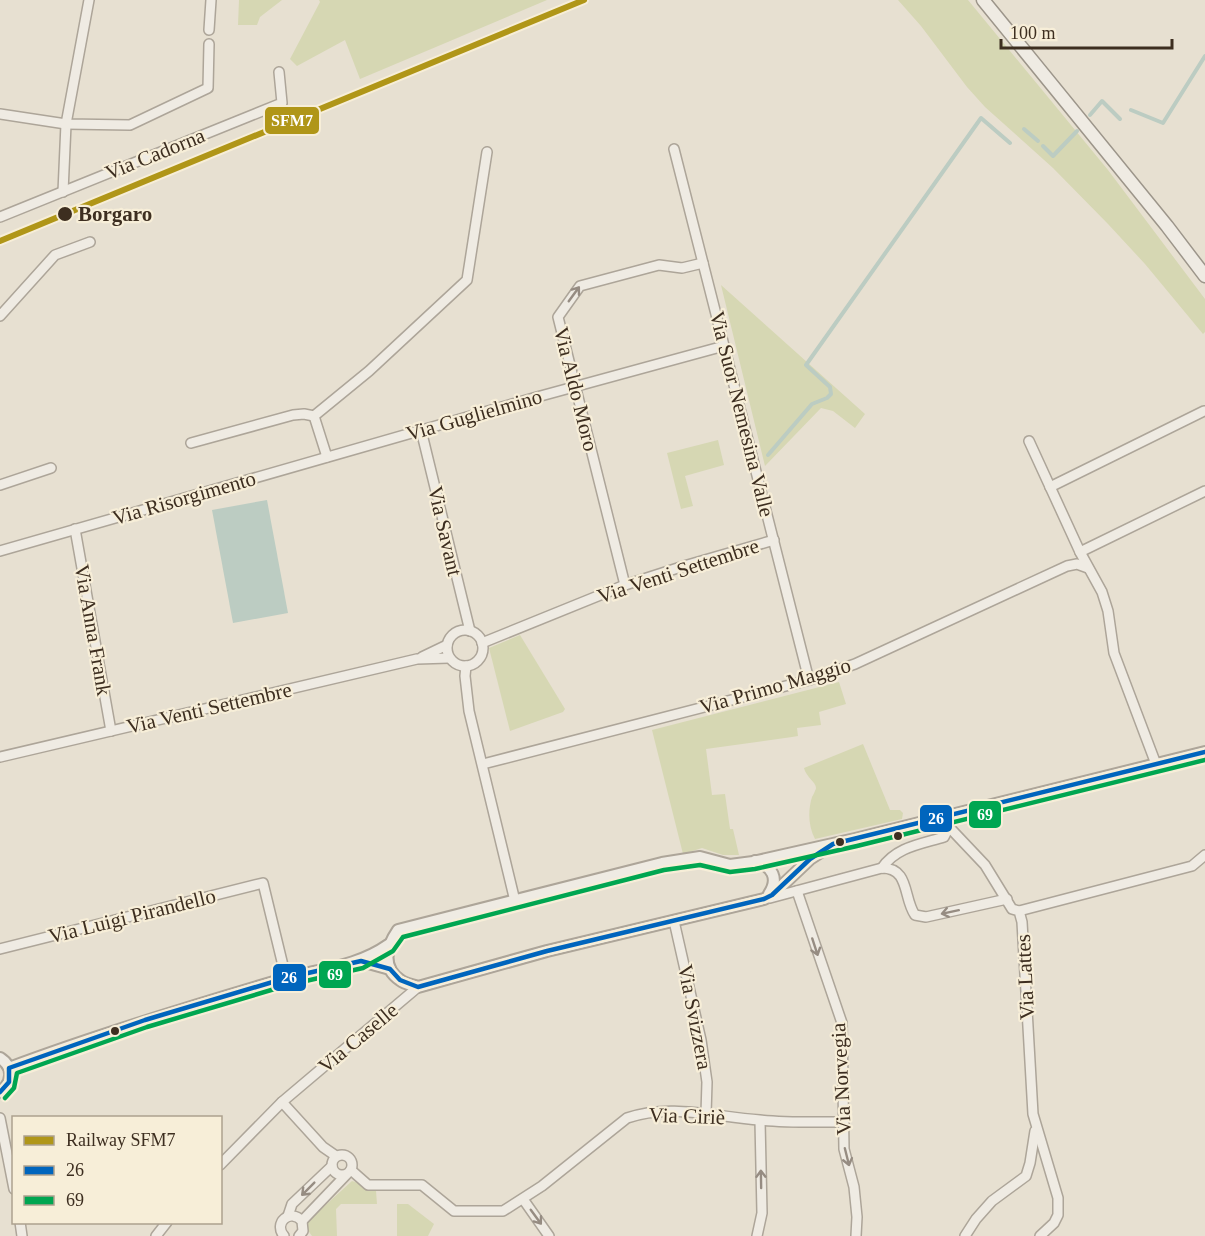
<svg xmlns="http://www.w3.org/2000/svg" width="1205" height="1236" viewBox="0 0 1205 1236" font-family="Georgia,serif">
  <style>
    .green { fill: #d6d7b3 }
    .water { fill: #bcccc2 }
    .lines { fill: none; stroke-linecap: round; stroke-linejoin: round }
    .stream { stroke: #bcccc2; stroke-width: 4 }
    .minor-casing { stroke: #ada599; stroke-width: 12 }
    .tertiary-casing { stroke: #ada599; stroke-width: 14 }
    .secondary-casing { stroke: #9c958a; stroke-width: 15 }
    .minor { stroke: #efebe3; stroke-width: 9 }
    .tertiary { stroke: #efebe3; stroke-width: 10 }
    .secondary { stroke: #efebe3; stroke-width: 12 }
    .bus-1-casing { stroke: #f7eed8; stroke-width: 9 }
    .bus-2-casing { stroke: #f7eed8; stroke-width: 9 }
    .bus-1 { stroke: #0065bd; stroke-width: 4.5 }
    .bus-2 { stroke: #00a651; stroke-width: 4.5 }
    .rail-1-casing { stroke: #f7eed8; stroke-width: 10 }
    .rail-1 { stroke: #b09618; stroke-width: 6 }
    .oneway { stroke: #968c82 }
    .stop-dot { fill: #3d2e20; stroke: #f7eed8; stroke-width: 2 }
    .labels { text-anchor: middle; stroke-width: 4.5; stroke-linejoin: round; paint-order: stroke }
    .street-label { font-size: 21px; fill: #3d2e20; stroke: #f7eed8 }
    .stop-label { font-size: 21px; font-weight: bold; fill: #3d2e20; stroke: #f7eed8; text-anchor: start }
    .line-badge { stroke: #f7eed8; stroke-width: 2 }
    .badge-label { font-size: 16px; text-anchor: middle; font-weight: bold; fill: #fff }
  </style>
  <rect width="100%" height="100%" fill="#e7e0d1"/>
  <g class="green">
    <path d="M 239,0 L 282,0 L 260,17 L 257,25 L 238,25 Z"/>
    <path d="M 319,0 L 547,0 L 360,79 L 345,40 L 297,66 L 290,59 L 320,2 Z"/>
    <path d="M 898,0 L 968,0 L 1108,170 L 1205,299 L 1205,332 L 1203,334 L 1145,264 L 1108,224 L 1053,168 L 985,107 L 967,87 L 921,26 Z"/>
    <path d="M 721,285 L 865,414 L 855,428 L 833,411 L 821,408 L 765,466 Z"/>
    <path d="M 718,440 L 724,465 L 685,476 L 693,506 L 681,509 L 667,453 Z"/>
    <path d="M 520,635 L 565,709 L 563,712 L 510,731 L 489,648 Z"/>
    <path d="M 839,682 L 846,704 L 819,712 L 821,725 L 797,728 L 798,736 L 792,737 L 706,749 L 712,795 L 725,794 L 730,829 L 733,829 L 739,855 L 723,855 L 702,848 L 683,854 L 652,730 Z"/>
    <path d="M 863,744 L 890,810 L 900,810 L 903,813 L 902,819 L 815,839 C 808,826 808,810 812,797 C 813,796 816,789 816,788 C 816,782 806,777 804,768 Z"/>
    <path d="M 352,1181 C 361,1183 366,1191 376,1191 L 377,1204 L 341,1204 L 336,1209 L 337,1236 L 312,1236 L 307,1229 L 307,1222 Z"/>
    <path d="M 397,1204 L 408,1204 L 434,1224 L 428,1236 L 397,1236 Z"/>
  </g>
  <path class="water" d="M 267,500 L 288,613 L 233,623 L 212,510 Z"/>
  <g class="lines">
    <g class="stream">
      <path d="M 1131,110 L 1163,123 L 1205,56"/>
      <path d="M 1090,115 L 1102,101 L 1120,119"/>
      <path d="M 1024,129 L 1038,141"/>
      <path d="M 1043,146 L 1053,156 L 1077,131"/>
      <path d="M 768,455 L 812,404 L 827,398 L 831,394 L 830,387 L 806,365 L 981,118 L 1010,143"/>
    </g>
    <g class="minor-casing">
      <g id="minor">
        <path d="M 209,30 L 211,0"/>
        <path d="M 0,114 L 66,124 L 130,125 L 208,88 L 209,44"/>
        <path d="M 674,149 L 809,680"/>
        <path d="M 63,192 L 66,124 L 89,0"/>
        <path d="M 0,217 L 282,103 L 279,72"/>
        <path d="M 0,316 L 55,255 L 90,242"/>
        <path d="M 421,430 L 470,631"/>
        <path d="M 1029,441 L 1080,552 L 1102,592 L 1108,611 L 1114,653 L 1156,764"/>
        <path d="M 191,443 L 293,415 L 304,414 L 314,416"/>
        <path d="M 327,457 L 314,416 L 369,371 L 467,280 L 487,152"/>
        <path d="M 0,485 L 51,468"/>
        <path d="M 1050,487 L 1204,411"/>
        <path d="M 75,529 L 111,731"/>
        <path d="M 0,551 L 537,397 L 724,346"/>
        <path d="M 1080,552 L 1205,491"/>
        <path d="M 625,585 L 558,317 L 580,286 L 659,265 L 682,268 L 703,263"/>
        <circle cx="465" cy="648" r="18"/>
        <path d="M 482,643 L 625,585 L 684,566 L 774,540"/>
        <path d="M 422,657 L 447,645"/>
        <path d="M 466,666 L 465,676 L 469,711 L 515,901"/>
        <path d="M 0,757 L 417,659 L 449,658"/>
        <path d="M 483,764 L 809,680 L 855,664 L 1067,566 L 1077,564 L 1088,568"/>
        <path d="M 945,816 L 949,827 L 985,865 L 1012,909 L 1019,911 L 1022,922 L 1033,1114 L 1058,1198 L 1058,1215 L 1054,1223 L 1040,1236"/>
        <path d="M 882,868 C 896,847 921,844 944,837 L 949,827"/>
        <path d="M 797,891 L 842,1023 L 844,1149 L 854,1187 L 857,1217 L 856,1236"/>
        <path d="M 770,898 L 882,868 C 910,868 903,898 915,915 L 926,917 L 1007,899"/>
        <path d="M 1019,911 L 1192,866 L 1205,855"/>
        <path d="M 674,921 L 701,1040 L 707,1082 L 706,1114"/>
        <path d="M 0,949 L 263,883 L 286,978"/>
        <path d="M 282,1102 L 323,1147 L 336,1156"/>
        <path d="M 0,1118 L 14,1189"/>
        <circle cx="342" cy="1165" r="10"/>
        <path d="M 220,1165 L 282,1102 L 418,987"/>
        <path d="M 351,1170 L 368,1185 L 422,1185 L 454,1211 L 503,1211 L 542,1186 L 627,1118 C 670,1103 715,1117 760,1120 C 788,1123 816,1122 844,1122"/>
        <path d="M 523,1199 L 549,1236"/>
        <path d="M 288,1216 L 292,1204 L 332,1166"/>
        <path d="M 302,1221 L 346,1175"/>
        <path d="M 20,1222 L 22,1236"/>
        <path d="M 156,1236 L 167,1222"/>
        <path d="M 284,1236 C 273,1223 290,1208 302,1221 L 303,1231 L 299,1236"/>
        <path d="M 757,1236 L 762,1213 L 760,1121"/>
        <path d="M 965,1236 L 976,1219 L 992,1201 L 1026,1176 L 1030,1163 L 1035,1131"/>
      </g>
    </g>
    <g class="tertiary-casing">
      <g id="tertiary">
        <path d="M 833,844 L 810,859 L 772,895 L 764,899 L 547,951 L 418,987 C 413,985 405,984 400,980 C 380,966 387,946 398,930 L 662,863 L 700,857 L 730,865 L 753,862 L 855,839 L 1205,752"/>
        <path d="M 755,861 C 773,866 779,879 769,894"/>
        <path d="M 361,961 L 390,969"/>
        <path d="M 0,1058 C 14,1067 13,1083 0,1092"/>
        <path d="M 9,1068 C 100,1034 192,1006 284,979 C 320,969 357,967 388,945"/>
      </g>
    </g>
    <g class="secondary-casing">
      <path id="secondary" d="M 983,0 L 1167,226 L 1205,276"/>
    </g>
    <use href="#minor" class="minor"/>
    <use href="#tertiary" class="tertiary"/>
    <use href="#secondary" class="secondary"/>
    <g class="bus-1-casing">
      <path id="bus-1" d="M 0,1092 L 9,1082 L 9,1068 L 145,1020 L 286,978 L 361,961 L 390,969 L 400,980 L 418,987 L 547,951 L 764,899 L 772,895 L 810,859 L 833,844 L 1205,752"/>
    </g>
    <g class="bus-2-casing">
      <path id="bus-2" d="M 5,1098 L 14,1088 L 17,1073 L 147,1027 L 288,985 L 363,968 L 393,951 L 403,937 L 664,870 L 700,865 L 730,872 L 755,869 L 857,846 L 1205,760"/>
    </g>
    <use href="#bus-1" class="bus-1"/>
    <use href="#bus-2" class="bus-2"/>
    <g class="rail-1-casing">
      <path id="rail-1" d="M 0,241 L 584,0"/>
    </g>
    <use href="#rail-1" class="rail-1"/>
  </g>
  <defs><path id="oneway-shaft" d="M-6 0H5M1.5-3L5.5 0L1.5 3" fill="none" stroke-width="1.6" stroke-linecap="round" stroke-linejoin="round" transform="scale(1.5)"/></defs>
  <g class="oneway">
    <use href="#oneway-shaft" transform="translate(574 294) rotate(-54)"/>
    <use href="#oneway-shaft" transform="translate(950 912) rotate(168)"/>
    <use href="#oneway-shaft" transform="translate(815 947) rotate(72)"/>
    <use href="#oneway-shaft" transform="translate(847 1157) rotate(76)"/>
    <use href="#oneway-shaft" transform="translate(761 1179) rotate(-91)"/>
    <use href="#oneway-shaft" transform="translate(308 1189) rotate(135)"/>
    <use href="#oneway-shaft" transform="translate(536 1217) rotate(54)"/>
  </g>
  <g class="stop-dot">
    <circle cx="65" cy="214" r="8"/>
    <circle cx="898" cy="836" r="5"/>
    <circle cx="840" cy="842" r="5"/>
    <circle cx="115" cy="1031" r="5"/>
  </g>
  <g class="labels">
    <g class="street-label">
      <text transform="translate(155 154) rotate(-22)" y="7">Via Cadorna</text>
      <text transform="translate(576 389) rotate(76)" y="7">Via Aldo Moro</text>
      <text transform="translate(742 414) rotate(76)" y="7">Via Suor Nemesina Valle</text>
      <text transform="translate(474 415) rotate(-16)" y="7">Via Guglielmino</text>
      <text transform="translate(184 498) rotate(-16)" y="7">Via Risorgimento</text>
      <text transform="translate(445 531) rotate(77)" y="7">Via Savant</text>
      <text transform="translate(678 571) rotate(-18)" y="7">Via Venti Settembre</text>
      <text transform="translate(93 630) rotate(80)" y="7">Via Anna Frank</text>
      <text transform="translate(775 686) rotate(-16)" y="7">Via Primo Maggio</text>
      <text transform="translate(209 708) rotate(-13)" y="7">Via Venti Settembre</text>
      <text transform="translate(132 916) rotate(-14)" y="7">Via Luigi Pirandello</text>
      <text transform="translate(1025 977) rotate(-93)" y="7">Via Lattes</text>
      <text transform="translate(695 1017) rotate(79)" y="7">Via Svizzera</text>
      <text transform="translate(358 1038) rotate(-40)" y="7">Via Caselle</text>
      <text transform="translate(841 1079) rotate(-93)" y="7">Via Norvegia</text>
      <text transform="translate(687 1116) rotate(2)" y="7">Via Ciriè</text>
    </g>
    <g class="stop-label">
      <text x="78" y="221">Borgaro</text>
    </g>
  </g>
  <g class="line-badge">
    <rect x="264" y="106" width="56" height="29" rx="6" fill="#b09618"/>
    <rect x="968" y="800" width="34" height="29" rx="6" fill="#00a651"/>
    <rect x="919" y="804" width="34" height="29" rx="6" fill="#0065bd"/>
    <rect x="318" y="960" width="34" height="29" rx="6" fill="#00a651"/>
    <rect x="272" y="963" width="35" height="29" rx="6" fill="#0065bd"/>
  </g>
  <g class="badge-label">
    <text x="292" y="126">SFM7</text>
    <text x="985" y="820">69</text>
    <text x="936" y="824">26</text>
    <text x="335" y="980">69</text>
    <text x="289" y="983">26</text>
  </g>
  <rect x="12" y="1116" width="210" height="108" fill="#f7eed8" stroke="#ada18e" stroke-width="1.5"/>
  <rect x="24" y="1136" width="30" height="9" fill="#b09618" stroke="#ada18e" stroke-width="1.5"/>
  <text x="66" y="1146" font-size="18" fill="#3d2e20">Railway SFM7</text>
  <rect x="24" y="1166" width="30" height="9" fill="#0065bd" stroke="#ada18e" stroke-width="1.5"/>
  <text x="66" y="1176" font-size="18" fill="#3d2e20">26</text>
  <rect x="24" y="1196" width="30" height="9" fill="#00a651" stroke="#ada18e" stroke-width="1.5"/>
  <text x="66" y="1206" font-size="18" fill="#3d2e20">69</text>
  <path d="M1001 39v9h171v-9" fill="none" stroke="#3d2e20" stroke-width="3"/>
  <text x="1010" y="39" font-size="18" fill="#3d2e20" stroke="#f7eed8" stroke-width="4.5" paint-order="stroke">100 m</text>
</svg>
